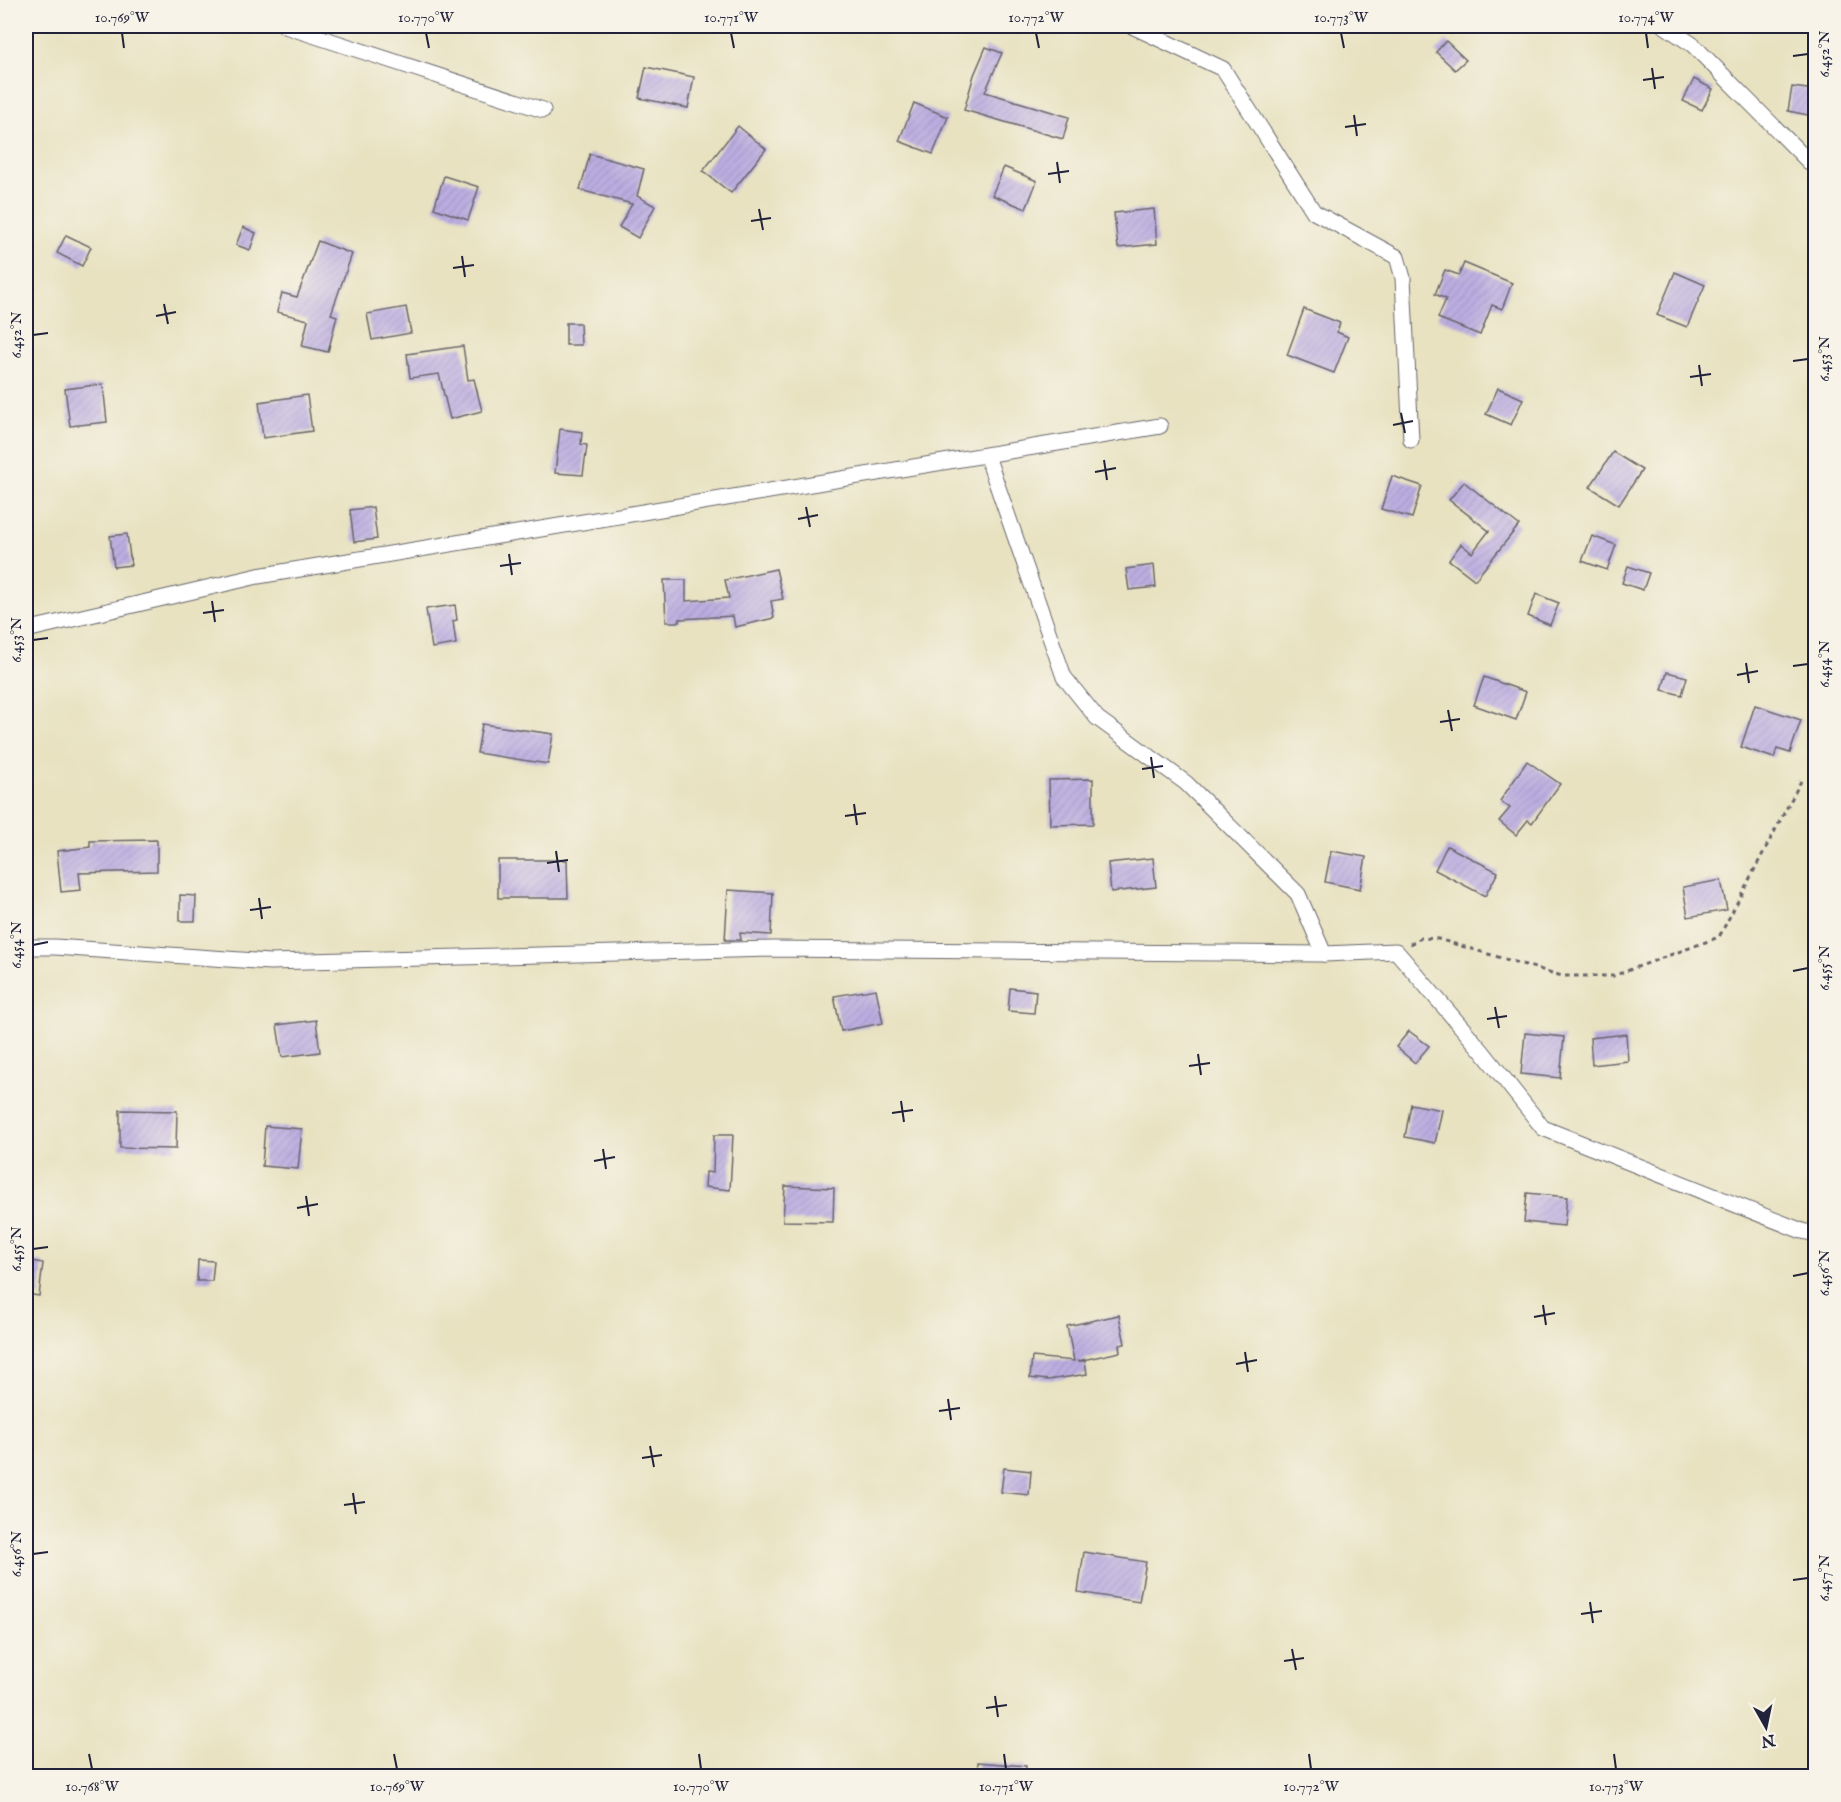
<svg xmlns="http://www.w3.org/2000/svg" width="1841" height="1802" viewBox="0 0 1841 1802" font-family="'IM FELL English',serif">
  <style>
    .building { fill: url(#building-hatch) }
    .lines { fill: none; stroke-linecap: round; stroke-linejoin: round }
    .minor-casing { stroke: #67656a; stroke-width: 17 }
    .path { stroke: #67656a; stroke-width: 3; stroke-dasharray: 4.5 4.5; stroke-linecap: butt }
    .minor { stroke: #fff; stroke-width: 15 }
    .ticks { fill: none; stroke: #22223b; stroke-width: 2 }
    .neatline { fill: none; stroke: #22223b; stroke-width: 2 }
    .ticks-label { font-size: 15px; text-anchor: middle; fill: #22223b }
  </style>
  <defs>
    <pattern id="building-hatch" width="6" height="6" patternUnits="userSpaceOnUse" patternTransform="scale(1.5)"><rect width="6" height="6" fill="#bcaee1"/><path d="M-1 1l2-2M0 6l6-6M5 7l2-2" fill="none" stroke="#a195c2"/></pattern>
  </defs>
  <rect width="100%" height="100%" fill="#f7f3e8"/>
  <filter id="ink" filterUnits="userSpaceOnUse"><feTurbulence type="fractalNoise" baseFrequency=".0167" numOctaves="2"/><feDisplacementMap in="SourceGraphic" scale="12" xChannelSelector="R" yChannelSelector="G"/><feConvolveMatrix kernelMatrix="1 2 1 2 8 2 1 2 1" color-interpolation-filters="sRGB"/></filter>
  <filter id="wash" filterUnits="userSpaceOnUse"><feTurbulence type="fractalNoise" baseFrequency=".008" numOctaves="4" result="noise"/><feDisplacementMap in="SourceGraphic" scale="24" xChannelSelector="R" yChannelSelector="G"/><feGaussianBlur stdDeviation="1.35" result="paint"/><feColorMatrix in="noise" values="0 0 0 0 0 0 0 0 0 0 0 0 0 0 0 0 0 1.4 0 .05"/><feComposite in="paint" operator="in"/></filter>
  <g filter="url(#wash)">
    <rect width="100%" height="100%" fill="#e8e2c1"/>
    <g id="blocks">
      <g class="building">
        <path d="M 1446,41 L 1466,60 L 1455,70 L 1436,52 Z"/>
        <path d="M 986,47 L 1002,53 L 985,92 L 1069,117 L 1063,139 L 964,110 L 974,75 Z"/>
        <path d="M 646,67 L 694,77 L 688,108 L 639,98 Z"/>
        <path d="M 1694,79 L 1713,89 L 1702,110 L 1683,101 Z"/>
        <path d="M 1792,87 L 1815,90 L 1813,116 L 1788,111 Z"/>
        <path d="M 914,103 L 948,117 L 933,154 L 899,141 Z"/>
        <path d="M 738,126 L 766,149 L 731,193 L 703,171 Z"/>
        <path d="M 590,154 L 644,169 L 637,196 L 655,206 L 638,238 L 619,227 L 632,204 L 580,190 Z"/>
        <path d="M 1004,167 L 1037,181 L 1026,209 L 992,195 Z"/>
        <path d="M 444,176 L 479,187 L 468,220 L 434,208 Z"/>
        <path d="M 1154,209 L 1157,244 L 1118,248 L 1114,213 Z"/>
        <path d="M 243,227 L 256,233 L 250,250 L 236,245 Z"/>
        <path d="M 66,235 L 91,247 L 82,266 L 57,253 Z"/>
        <path d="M 318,241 L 352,254 L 331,314 L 337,316 L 328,352 L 302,346 L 308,320 L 277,312 L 282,293 L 297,297 Z"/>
        <path d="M 1464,263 L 1512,283 L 1502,309 L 1492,305 L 1480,335 L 1438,318 L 1446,299 L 1435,294 L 1445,270 L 1459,275 Z"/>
        <path d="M 1675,272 L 1705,285 L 1687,327 L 1657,315 Z"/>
        <path d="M 406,307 L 411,333 L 372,340 L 367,314 Z"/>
        <path d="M 1304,309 L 1340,323 L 1337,332 L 1348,337 L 1334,373 L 1287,355 Z"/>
        <path d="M 566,323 L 580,323 L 581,345 L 566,345 Z"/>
        <path d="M 463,346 L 468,380 L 474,379 L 482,411 L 450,419 L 439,374 L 410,378 L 407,354 Z"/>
        <path d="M 103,384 L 107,422 L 70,426 L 65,389 Z"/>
        <path d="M 1498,388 L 1523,399 L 1511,425 L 1486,414 Z"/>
        <path d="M 307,395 L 312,431 L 263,438 L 259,402 Z"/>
        <path d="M 560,429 L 582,432 L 581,444 L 587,445 L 583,475 L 555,473 Z"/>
        <path d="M 1613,452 L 1642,470 L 1619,505 L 1590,487 Z"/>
        <path d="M 1392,476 L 1422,486 L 1412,518 L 1381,509 Z"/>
        <path d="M 1464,482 L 1519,525 L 1475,580 L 1449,560 L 1461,544 L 1472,553 L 1489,531 L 1449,500 Z"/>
        <path d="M 373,507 L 377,539 L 354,542 L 350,510 Z"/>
        <path d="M 127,534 L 131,565 L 114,567 L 110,536 Z"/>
        <path d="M 1592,536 L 1616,545 L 1607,570 L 1582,561 Z"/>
        <path d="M 1154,565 L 1156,587 L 1129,590 L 1126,569 Z"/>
        <path d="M 1628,566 L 1649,573 L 1643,590 L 1622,583 Z"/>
        <path d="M 776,569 L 783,599 L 771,601 L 774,618 L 735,627 L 733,616 L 680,619 L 680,622 L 666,622 L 664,580 L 686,580 L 686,601 L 729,598 L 725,580 Z"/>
        <path d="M 1536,594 L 1559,603 L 1550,625 L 1528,616 Z"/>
        <path d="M 455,605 L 457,620 L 453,621 L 456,644 L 432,648 L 426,609 Z"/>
        <path d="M 1667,672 L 1687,677 L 1682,695 L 1662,690 Z"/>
        <path d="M 1484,677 L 1526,692 L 1516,720 L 1474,705 Z"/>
        <path d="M 1755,705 L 1801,720 L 1790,753 L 1777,749 L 1774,758 L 1741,747 Z"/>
        <path d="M 482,724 L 553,734 L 548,764 L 477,753 Z"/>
        <path d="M 1527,761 L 1560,784 L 1532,823 L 1528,820 L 1516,835 L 1499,821 L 1510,808 L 1500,801 Z"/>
        <path d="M 1093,779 L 1093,824 L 1050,825 L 1049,780 Z"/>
        <path d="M 157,840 L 157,871 L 79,873 L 81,890 L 61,892 L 57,851 L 90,847 L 90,841 Z"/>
        <path d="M 1447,846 L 1498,872 L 1485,896 L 1435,870 Z"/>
        <path d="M 1331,851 L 1366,857 L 1360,889 L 1325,882 Z"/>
        <path d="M 1153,858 L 1156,887 L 1111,892 L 1108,863 Z"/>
        <path d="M 498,860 L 567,860 L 568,898 L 498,898 Z"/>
        <path d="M 1721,880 L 1727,910 L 1688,917 L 1683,887 Z"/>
        <path d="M 728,890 L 773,893 L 771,935 L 740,933 L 741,940 L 725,940 Z"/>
        <path d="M 180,895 L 196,896 L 195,921 L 180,921 Z"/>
        <path d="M 1010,988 L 1036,991 L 1034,1013 L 1008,1011 Z"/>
        <path d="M 876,989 L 883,1023 L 841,1031 L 834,996 Z"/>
        <path d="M 316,1020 L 320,1052 L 282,1057 L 277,1025 Z"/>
        <path d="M 1409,1031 L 1429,1046 L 1415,1063 L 1396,1047 Z"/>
        <path d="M 1525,1033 L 1564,1037 L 1560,1078 L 1521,1074 Z"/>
        <path d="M 1626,1034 L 1628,1061 L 1592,1065 L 1590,1038 Z"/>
        <path d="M 1411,1104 L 1442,1110 L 1435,1143 L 1405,1137 Z"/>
        <path d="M 120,1110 L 177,1111 L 176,1149 L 120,1148 Z"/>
        <path d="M 265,1126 L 302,1129 L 298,1169 L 262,1166 Z"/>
        <path d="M 714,1135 L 733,1135 L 730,1190 L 705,1187 L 706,1172 L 713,1173 Z"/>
        <path d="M 785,1186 L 834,1188 L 833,1222 L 783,1221 Z"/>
        <path d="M 1527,1193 L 1567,1197 L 1564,1226 L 1524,1222 Z"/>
        <path d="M 26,1260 L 43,1263 L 39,1296 L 26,1294 Z"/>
        <path d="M 198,1260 L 214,1261 L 212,1281 L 197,1281 Z"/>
        <path d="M 1119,1315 L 1125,1344 L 1119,1345 L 1120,1352 L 1078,1361 L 1085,1361 L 1087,1374 L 1048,1380 L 1030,1378 L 1032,1357 L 1074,1361 L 1067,1326 Z"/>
        <path d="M 1004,1468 L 1031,1471 L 1029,1495 L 1001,1492 Z"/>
        <path d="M 1084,1552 L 1146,1562 L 1139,1602 L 1078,1592 Z"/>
        <path d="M 978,1762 L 1026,1766 L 1025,1776 L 977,1776 Z"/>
      </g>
    </g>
  </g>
  <g filter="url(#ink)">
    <use href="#blocks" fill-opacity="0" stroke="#67656a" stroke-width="1.5"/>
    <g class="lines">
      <g class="minor-casing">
        <g id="minor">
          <path d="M 285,26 L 543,110"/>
          <path d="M 1132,26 L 1223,69 L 1314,212 L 1397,257 L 1403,278 L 1411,440"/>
          <path d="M 1665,26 L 1693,45 L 1816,169"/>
          <path d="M 987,456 L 1064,677 L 1097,718 L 1186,783 L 1298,894 L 1324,954"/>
          <path d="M 26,630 L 258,576 L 1160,426"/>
          <path d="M 26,947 L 55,947 L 270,962 L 773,949 L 1324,954 L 1396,951 L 1482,1051 L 1543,1128 L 1802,1231 L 1816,1234"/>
        </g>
      </g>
      <path class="path" d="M 1410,944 L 1421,938 L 1438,939 L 1562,976 L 1613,976 L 1719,937 L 1801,781"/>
      <use href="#minor" class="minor"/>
    </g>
  </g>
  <path class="ticks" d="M 122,33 L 124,48M 426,33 L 429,48M 731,33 L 734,48M 1036,33 L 1039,48M 1341,33 L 1344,48M 1646,33 L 1648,48M 1793,56 L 1808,54M 1652,68 L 1655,89M 1643,80 L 1664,77M 1354,115 L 1357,136M 1345,127 L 1366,124M 1057,162 L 1060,183M 1048,174 L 1069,171M 759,209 L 763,230M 751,221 L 771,218M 462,256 L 465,277M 453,268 L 474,265M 164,304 L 168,324M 156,316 L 176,312M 33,335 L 48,333M 1793,361 L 1808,359M 1699,365 L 1702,386M 1690,377 L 1711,374M 1401,413 L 1405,433M 1393,425 L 1413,421M 1104,460 L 1107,480M 1095,472 L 1116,468M 806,507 L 810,527M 798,519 L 818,515M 509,554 L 512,575M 500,566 L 521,563M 212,601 L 215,622M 203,613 L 224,610M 33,640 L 48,638M 1746,663 L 1749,683M 1793,666 L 1808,664M 1737,675 L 1758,671M 1448,710 L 1452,731M 1440,722 L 1460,719M 1151,757 L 1154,778M 1142,769 L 1163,766M 854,804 L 857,825M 845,816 L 866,813M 556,851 L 559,872M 547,863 L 568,860M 259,898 L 262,919M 250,910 L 271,907M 33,945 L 48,942M 1793,971 L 1808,968M 1495,1007 L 1499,1028M 1487,1019 L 1507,1016M 1198,1054 L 1201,1075M 1189,1066 L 1210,1063M 901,1101 L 904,1122M 892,1113 L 913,1110M 603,1149 L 606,1169M 594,1161 L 615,1157M 306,1196 L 309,1216M 297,1208 L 318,1204M 33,1249 L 48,1247M 1793,1276 L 1808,1273M 1543,1305 L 1546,1325M 1534,1317 L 1555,1313M 1245,1352 L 1248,1372M 1236,1364 L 1257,1360M 948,1399 L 951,1420M 939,1411 L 960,1408M 650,1446 L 654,1467M 642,1458 L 662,1455M 353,1493 L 356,1514M 344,1505 L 365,1502M 33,1554 L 48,1552M 1793,1580 L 1808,1578M 1590,1602 L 1593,1623M 1581,1614 L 1602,1611M 1292,1649 L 1296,1670M 1284,1661 L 1304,1658M 995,1696 L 998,1717M 986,1708 L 1007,1705M 89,1754 L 92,1769M 394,1754 L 397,1769M 699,1754 L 701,1769M 1004,1754 L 1006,1769M 1309,1754 L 1311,1769M 1614,1754 L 1616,1769"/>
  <rect width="1841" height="1802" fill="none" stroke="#f7f3e8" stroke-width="66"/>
  <g transform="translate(1766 1727) rotate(171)" stroke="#f7f3e8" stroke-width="4.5" paint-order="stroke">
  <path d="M0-4.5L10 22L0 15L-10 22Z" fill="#22223b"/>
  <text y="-9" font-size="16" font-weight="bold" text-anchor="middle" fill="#22223b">N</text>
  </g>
  <rect x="33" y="33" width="1775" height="1736" class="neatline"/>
  <g class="ticks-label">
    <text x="122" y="22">10.769°W</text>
    <text x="426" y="22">10.770°W</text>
    <text x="731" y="22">10.771°W</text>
    <text x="1036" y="22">10.772°W</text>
    <text x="1341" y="22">10.773°W</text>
    <text x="1646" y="22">10.774°W</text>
    <text transform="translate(1824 54) rotate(-90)" y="5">6.452°N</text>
    <text transform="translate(16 335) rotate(-90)" y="5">6.452°N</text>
    <text transform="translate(1824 359) rotate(-90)" y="5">6.453°N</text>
    <text transform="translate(16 640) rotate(-90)" y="5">6.453°N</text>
    <text transform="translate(1824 664) rotate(-90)" y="5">6.454°N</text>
    <text transform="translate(16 945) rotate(-90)" y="5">6.454°N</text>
    <text transform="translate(1824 968) rotate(-90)" y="5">6.455°N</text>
    <text transform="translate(16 1249) rotate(-90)" y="5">6.455°N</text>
    <text transform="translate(1824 1273) rotate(-90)" y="5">6.456°N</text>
    <text transform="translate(16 1554) rotate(-90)" y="5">6.456°N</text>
    <text transform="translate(1824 1578) rotate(-90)" y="5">6.457°N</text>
    <text x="92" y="1791">10.768°W</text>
    <text x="397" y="1791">10.769°W</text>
    <text x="701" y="1791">10.770°W</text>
    <text x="1006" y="1791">10.771°W</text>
    <text x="1311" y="1791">10.772°W</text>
    <text x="1616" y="1791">10.773°W</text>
  </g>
</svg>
